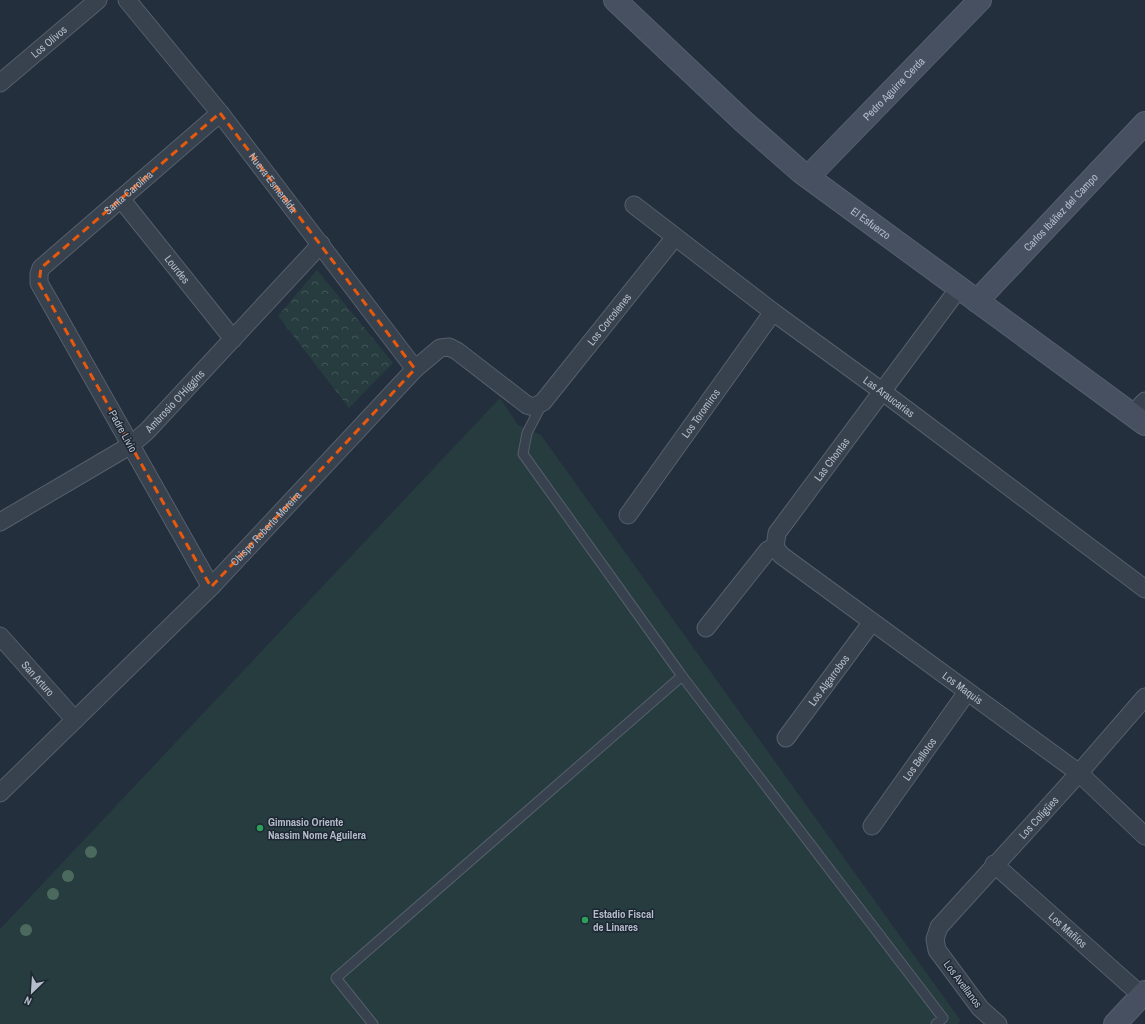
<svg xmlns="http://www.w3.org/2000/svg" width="1145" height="1024" viewBox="0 0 1145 1024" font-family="'Archivo Narrow',sans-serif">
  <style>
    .grass { fill: #263c3f }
    .forest { fill: url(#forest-crowns) }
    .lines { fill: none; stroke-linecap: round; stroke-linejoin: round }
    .lane-casing { stroke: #565f6c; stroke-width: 11 }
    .street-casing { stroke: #565f6c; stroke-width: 19 }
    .secondary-casing { stroke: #565f6c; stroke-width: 24 }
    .lane { stroke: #38414e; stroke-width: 9 }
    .street { stroke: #38414e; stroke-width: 17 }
    .secondary { stroke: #465061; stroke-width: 22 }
    .tree { fill: #4b6a5d }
    .marked { fill: none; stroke: #e8590c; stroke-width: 3; stroke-dasharray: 8 5; stroke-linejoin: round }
    .leisure-dot { fill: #2e9e5b; stroke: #1d2633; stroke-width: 1.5 }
    .labels { text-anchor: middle; stroke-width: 3; stroke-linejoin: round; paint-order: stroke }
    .street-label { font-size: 11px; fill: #b4bcc9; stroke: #1d2633 }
    .poi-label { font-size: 11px; font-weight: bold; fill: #b4bcc9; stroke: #1d2633; text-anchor: start }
  </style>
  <defs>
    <pattern id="forest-crowns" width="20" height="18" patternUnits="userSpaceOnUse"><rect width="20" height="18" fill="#263c3f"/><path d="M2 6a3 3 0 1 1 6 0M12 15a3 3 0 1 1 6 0" fill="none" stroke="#435659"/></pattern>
  </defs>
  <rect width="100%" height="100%" fill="#242f3e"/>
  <path class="grass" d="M 500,398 L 518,425 L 541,435 L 961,1021 L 958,1024 L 0,1024 L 0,929 Z"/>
  <path class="forest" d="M 317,270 L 393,363 L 349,408 L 278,316 Z"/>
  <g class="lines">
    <g class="lane-casing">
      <g id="lane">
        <path d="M 542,404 L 527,433 L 523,454 L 682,676 L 943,1018 L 936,1024"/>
        <path d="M 373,1024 L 336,978 L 682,676"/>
      </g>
    </g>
    <g class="street-casing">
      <g id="street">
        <path id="s1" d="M 127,0 L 220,113 L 415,369"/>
        <path id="s2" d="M 0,83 L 98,0"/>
        <path id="s3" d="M 121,199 L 233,339"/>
        <path id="s4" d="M 634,205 L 773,312 L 883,392 L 1145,589"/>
        <path d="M 1133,414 L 1145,401"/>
        <path id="s5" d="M 628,515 L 773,312"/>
        <path id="s6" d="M 0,522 L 131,445 L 147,431 L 321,244"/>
        <path id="s7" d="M 775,547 L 781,555 L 1079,773 L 1145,836"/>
        <path id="s8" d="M 775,547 L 777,533 L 959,288"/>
        <path id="s9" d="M 211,587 L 39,283 L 39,274 L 41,268 L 220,113"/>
        <path d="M 706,628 L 768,550 L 775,547"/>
        <path id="s10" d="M 0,636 L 75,720"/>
        <path id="s11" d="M 786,738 L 872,622"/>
        <path id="s12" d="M 0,793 L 211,587 L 415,369 L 440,348 L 449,347 L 457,351 L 527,405 L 534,407 L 543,402 L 675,237"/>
        <path id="s13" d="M 872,826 L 967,692"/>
        <path id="s14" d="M 994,864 L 1142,996"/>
        <path id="s15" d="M 998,1024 L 980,1008 L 937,950 L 935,939 L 939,927 L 1079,773 L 1145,697"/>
      </g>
    </g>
    <g class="secondary-casing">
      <g id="secondary">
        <path id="s16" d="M 615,0 L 744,122 L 801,172 L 1145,424"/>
        <path id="s17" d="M 808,177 L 980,0"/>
        <path id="s18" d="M 977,301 L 1145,123"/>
        <path d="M 1115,1024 L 1145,992"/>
      </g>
    </g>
    <use href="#lane" class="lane"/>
    <use href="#street" class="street"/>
    <use href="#secondary" class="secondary"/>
  </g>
  <g class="tree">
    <circle cx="91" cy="852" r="6"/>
    <circle cx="68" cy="876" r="6"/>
    <circle cx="53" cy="894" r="6"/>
    <circle cx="26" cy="930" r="6"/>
  </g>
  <path class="marked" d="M 220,113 L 415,369 L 211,587 L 39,283 L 41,268 Z"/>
  <g class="leisure-dot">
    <circle cx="260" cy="828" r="4"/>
    <circle cx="585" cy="920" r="4"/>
  </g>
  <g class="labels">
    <g class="street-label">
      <text dy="4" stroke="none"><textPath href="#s2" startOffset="64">Los Olivos</textPath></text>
      <text dy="4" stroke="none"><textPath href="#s17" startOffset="123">Pedro Aguirre Cerda</textPath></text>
      <text dy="4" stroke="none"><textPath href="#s1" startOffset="234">Nueva Esmeralda</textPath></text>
      <text dy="4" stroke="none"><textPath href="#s9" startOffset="480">Santa Carolina</textPath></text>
      <text dy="4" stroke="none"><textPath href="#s18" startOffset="122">Carlos Ibáñez del Campo</textPath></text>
      <text dy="4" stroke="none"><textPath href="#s16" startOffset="340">El Esfuerzo</textPath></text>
      <text dy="4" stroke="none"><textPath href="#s3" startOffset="90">Lourdes</textPath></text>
      <text dy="4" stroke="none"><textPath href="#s12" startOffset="856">Los Corcolenes</textPath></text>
      <text dy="4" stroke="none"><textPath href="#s4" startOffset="319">Las Araucarias</textPath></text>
      <text dy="4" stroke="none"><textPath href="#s6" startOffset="214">Ambrosio O'Higgins</textPath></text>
      <text dy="4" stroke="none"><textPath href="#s5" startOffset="125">Los Toromiros</textPath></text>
      <text transform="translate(123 431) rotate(61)" y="4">Padre Livio</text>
      <text dy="4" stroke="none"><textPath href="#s8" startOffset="106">Las Chontas</textPath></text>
      <text dy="4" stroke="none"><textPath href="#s12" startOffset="375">Obispo Roberto Moreira</textPath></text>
      <text dy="4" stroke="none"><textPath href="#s10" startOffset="57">San Arturo</textPath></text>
      <text dy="4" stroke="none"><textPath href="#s11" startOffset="72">Los Algarrobos</textPath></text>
      <text dy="4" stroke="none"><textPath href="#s7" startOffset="235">Los Maquis</textPath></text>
      <text dy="4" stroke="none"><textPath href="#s13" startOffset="82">Los Bellotos</textPath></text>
      <text dy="4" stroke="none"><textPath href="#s15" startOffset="268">Los Coligües</textPath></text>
      <text dy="4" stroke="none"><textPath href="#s14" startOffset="99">Los Mañíos</textPath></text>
      <text transform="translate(963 984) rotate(53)" y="4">Los Avellanos</text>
    </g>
    <g class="poi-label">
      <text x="268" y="826">Gimnasio Oriente<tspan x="268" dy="13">Nassim Nome Aguilera</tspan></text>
      <text x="593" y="918">Estadio Fiscal<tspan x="593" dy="13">de Linares</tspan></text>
    </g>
  </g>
  <g transform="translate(32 992) rotate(205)" stroke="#1d2633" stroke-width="3" paint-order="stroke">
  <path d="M0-3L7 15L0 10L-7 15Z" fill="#b4bcc9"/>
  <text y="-6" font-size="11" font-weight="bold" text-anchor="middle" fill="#b4bcc9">N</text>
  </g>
</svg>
